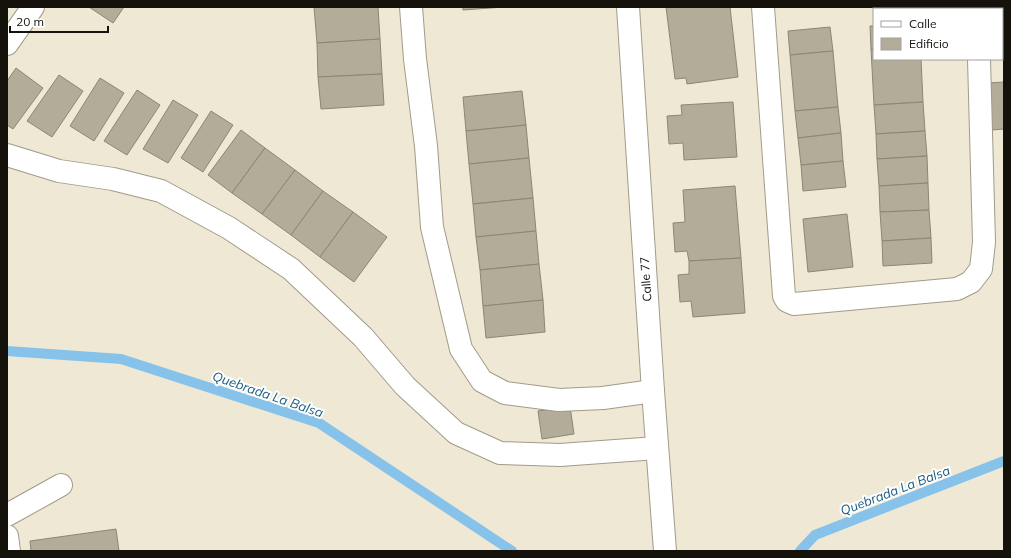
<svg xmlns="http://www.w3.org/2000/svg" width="1011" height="558" viewBox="0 0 1011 558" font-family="Mulish,sans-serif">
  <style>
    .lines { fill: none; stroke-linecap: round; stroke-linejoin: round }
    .stream { stroke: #86c2ea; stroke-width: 10 }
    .building { fill: #b2ac99; stroke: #8c8674 }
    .minor-casing { stroke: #a19b88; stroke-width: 24 }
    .tertiary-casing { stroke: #a19b88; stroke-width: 24 }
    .minor { stroke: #fff; stroke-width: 22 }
    .tertiary { stroke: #fff; stroke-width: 22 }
    .labels { text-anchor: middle; stroke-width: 4; stroke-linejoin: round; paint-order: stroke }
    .street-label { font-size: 12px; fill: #15120c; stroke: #fff }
    .water-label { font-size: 13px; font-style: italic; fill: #175c83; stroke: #fff }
  </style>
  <rect width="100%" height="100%" fill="#efe8d4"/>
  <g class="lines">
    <g class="stream">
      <path d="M 7,351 L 121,359 L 319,423 L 512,551"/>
      <path d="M 800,551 L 815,535 L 1004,461"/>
    </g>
  </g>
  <g class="building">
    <path d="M 89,7 L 124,7 L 113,23 Z"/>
    <path d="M 314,7 L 378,7 L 380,39 L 317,43 Z"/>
    <path d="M 463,7 L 504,7 L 463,10 Z"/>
    <path d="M 666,7 L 730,7 L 738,77 L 687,84 L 686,78 L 675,79 Z"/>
    <path d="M 870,26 L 874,26 L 874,49 L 871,49 Z"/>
    <path d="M 830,27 L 833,51 L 790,55 L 788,31 Z"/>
    <path d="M 380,39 L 382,74 L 318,77 L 317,43 Z"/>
    <path d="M 871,49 L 874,49 L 874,59 L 921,59 L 923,102 L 874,105 Z"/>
    <path d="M 833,51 L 838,107 L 795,111 L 790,55 Z"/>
    <path d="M 16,68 L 43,88 L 13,129 L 7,125 L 7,81 Z"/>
    <path d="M 382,74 L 384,105 L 321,109 L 318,77 Z"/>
    <path d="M 59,75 L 83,91 L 52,137 L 27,121 Z"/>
    <path d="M 100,78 L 124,93 L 94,141 L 70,126 Z"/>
    <path d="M 1004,82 L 1004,129 L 992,130 L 988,83 Z"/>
    <path d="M 137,90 L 160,105 L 127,155 L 104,141 Z"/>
    <path d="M 522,91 L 526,125 L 466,131 L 463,97 Z"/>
    <path d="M 173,100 L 198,115 L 168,163 L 143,149 Z"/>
    <path d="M 733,102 L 737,157 L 684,160 L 683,143 L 669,144 L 667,116 L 682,115 L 681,105 Z"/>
    <path d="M 923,102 L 925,131 L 876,134 L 874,105 Z"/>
    <path d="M 838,107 L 841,133 L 798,138 L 795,111 Z"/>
    <path d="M 211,111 L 233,125 L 203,172 L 181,158 Z"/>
    <path d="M 526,125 L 529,158 L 469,164 L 466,131 Z"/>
    <path d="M 241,130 L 265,148 L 232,193 L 208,175 Z"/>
    <path d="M 925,131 L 927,156 L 877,159 L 876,134 Z"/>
    <path d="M 841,133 L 843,161 L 801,165 L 798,138 Z"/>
    <path d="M 265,148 L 295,170 L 262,214 L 232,193 Z"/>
    <path d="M 927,156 L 928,183 L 879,186 L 877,159 Z"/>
    <path d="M 529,158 L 533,198 L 473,204 L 469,164 Z"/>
    <path d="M 843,161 L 846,187 L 803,191 L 801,165 Z"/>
    <path d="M 295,170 L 323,191 L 291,235 L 262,214 Z"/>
    <path d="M 928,183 L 929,210 L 880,212 L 879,186 Z"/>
    <path d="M 735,186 L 741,258 L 689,261 L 687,251 L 675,252 L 673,223 L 685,222 L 683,190 Z"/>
    <path d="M 323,191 L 353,212 L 320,257 L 291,235 Z"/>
    <path d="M 533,198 L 536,231 L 476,237 L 473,204 Z"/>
    <path d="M 929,210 L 931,238 L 882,241 L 880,212 Z"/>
    <path d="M 353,212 L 387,237 L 354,282 L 320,257 Z"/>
    <path d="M 847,214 L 853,267 L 808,272 L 803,219 Z"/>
    <path d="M 536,231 L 539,264 L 480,270 L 476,237 Z"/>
    <path d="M 931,238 L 932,263 L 883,266 L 882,241 Z"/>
    <path d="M 741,258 L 745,313 L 693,317 L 691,301 L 680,302 L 678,275 L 689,274 L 689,261 Z"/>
    <path d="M 539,264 L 543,300 L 483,306 L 480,270 Z"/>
    <path d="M 543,300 L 545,332 L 486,338 L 483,306 Z"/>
    <path d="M 570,406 L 574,434 L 542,439 L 538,411 Z"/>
    <path d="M 116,529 L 119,551 L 31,551 L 30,541 Z"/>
  </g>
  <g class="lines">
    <g class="minor-casing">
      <g id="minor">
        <path d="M 411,7 L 415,59 L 426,146 L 432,227 L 461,349 L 482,381 L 505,393 L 559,400 L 603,398 L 653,391"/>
        <path d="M 763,7 L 784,296 L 787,301 L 794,304 L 957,289 L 971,282 L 981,269 L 984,242 L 979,59"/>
        <path d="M 992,9 L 993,7"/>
        <path d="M 7,44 L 33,7"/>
        <path d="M 7,155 L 59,171 L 113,179 L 161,191 L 229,228 L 291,269 L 363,337 L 405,386 L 456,433 L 500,453 L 560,455 L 657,448"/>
        <path d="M 7,515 L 61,485"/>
        <path d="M 7,536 L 9,551"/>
      </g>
    </g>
    <g class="tertiary-casing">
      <path id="tertiary" d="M 628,7 L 653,391 L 665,551"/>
    </g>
    <use href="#minor" class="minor"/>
    <use href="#tertiary" class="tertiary"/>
  </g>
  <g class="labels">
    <g class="street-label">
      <text transform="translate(646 279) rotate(-94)" y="4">Calle 77</text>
    </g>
    <g class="water-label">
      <text transform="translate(268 394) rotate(19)" y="5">Quebrada La Balsa</text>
      <text transform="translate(895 490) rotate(-21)" y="5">Quebrada La Balsa</text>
    </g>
  </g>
  <rect width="1011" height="558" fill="none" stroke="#15120c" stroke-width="16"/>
  <rect x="873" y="8" width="130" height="52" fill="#ffffff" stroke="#a1a09e"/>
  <rect x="881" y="21" width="20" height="6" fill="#ffffff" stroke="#a1a09e"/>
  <text x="909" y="28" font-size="12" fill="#15120c">Calle</text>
  <rect x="881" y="38" width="20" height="12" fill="#b2ac99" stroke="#a1a09e"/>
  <text x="909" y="48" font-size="12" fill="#15120c">Edificio</text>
  <path d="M10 26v6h98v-6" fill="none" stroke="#15120c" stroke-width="2"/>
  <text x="16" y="26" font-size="12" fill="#15120c" stroke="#ffffff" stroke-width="3" paint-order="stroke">20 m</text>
</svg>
